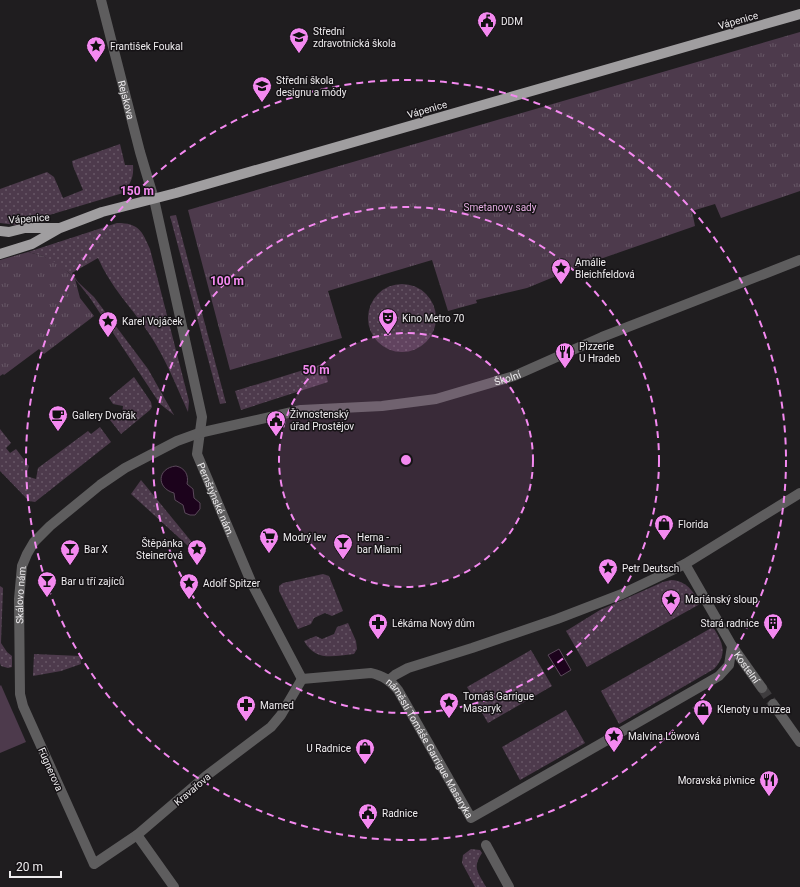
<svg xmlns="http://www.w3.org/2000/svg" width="800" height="887" viewBox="0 0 800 887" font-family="Roboto,sans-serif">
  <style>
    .grass { fill: url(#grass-dots) }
    .park { fill: url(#park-tufts) }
    .garden { fill: #4d3a4c }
    .water { fill: #1c031c; stroke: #5b495b }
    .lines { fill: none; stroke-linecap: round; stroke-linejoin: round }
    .minor-tunnel { stroke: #3e3c3e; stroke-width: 10; stroke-dasharray: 10 5; stroke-linecap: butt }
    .minor { stroke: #5e5d5e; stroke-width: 10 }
    .major { stroke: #a09ea0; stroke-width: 10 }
    .ring { fill: none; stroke: #f489f0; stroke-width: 2; stroke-dasharray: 7 5 }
    .labels { text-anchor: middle; stroke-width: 3; stroke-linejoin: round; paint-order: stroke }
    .street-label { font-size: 10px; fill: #eeecee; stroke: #161316 }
    .poi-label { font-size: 10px; fill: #eeecee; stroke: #161316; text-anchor: start }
    .park-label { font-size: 10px; fill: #e6aee3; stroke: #161316 }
    .centre { fill: #f489f0; stroke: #161316; stroke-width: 2 }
    .ring-label { font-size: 12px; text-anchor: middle; font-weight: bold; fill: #f489f0; stroke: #161316; stroke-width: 3; stroke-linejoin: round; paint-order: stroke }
  </style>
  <defs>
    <pattern id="grass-dots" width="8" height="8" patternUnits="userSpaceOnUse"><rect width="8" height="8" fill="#4d3a4c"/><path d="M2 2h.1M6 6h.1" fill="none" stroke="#675766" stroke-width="1.8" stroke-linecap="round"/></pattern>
    <pattern id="park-tufts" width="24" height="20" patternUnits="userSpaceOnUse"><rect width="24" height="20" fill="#4d3a4c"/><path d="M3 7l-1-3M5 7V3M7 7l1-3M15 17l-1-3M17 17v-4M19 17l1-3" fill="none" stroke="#675766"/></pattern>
  </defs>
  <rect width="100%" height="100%" fill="#1f1d1f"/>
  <g class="grass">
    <path d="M 120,144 L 125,165 L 133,165 C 134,177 131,183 123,193 L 16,225 L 0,223 L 0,189 L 47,172 L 54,177 L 63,198 L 83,190 L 73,166 L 72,161 Z"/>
    <path d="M 176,215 L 226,403 L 220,404 L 170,216 Z"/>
    <path d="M 117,223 C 139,223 142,231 150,249 L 189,401 L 188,412 C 176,385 165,357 148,332 C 131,307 110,286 98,258 L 72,273 L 78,282 L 94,297 L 148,369 L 174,415 L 160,404 L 90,298 L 75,279 L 68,272 L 43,256 L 28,252 Z"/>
    <circle cx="402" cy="318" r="34"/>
    <path d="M 323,364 L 328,382 L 241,410 L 235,391 Z"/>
    <path d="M 134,377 L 151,402 L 152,407 L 150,410 L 121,434 L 110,420 L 122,414 L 123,406 L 113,404 L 109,398 Z"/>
    <path d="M 100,427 L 111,442 L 35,502 L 29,501 L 0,471 L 0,429 L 11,443 L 6,448 L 10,453 L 16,449 L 29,466 L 26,476 L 36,479 L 38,468 L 88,431 L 91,434 Z"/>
    <path d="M 141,480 L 200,552 L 198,555 L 131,494 Z"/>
    <path d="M 323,574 L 329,576 L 343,611 L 332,616 L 325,613 L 314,618 L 311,624 L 298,629 L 279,591 L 279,586 L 283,583 Z"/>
    <path d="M 671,580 C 687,581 693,591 700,604 L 587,667 L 566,631 L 600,610 L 663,582 Z"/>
    <path d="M 0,586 L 3,588 L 1,643 L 7,652 L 12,656 L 12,667 L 8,668 L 1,666 L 0,663 Z"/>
    <path d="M 348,623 L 356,641 L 357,649 L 354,654 C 333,656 316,662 304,641 L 316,636 L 322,639 L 334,634 L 337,627 Z"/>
    <path d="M 713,627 C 723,643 728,654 714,669 L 619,724 L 601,691 Z"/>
    <path d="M 531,650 L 552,686 L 488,723 L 467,687 Z"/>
    <path d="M 34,654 L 80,656 L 81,664 L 61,671 L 33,676 Z"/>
    <path d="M 566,710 L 585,743 L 520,780 L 502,747 Z"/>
    <path d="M 471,849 L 480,850 L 482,853 C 472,868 478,872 486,887 L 475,887 L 462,863 L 463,855 Z"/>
  </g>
  <g class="park">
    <path d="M 800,32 L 800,191 L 721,218 L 715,204 L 692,211 L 695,226 L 583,265 L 527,288 L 476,300 L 477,303 L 448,311 L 432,260 L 328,291 L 342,338 L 230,370 L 188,210 Z"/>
    <path d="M 28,252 L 43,256 L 57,263 L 68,272 L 75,279 L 80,298 L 94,316 L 44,354 L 39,349 L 4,375 L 3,374 L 0,376 L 0,260 Z"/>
  </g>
  <path class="garden" d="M 1,685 L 26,742 L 0,753 L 0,686 Z"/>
  <g class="water">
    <path d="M 176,466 C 185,468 189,475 187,484 L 193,489 L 194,498 L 200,503 L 200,509 L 195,515 L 190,515 L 185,513 L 183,505 L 175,500 L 174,493 C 156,488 157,468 176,466 Z"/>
    <path d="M 559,649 L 571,670 L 561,676 L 548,655 Z"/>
  </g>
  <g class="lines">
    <path class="minor-tunnel" d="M 762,688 L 773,704"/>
    <g class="minor">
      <path id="s1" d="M 101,0 L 140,152 L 154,199 L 202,417 L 197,454 L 252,584 L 302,679"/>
      <path id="s2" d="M 732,646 L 762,688"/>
      <path id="s3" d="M 302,679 L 281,715 L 271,727 L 206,776 L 137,835 L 94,864 L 23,706 L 20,694 L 19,599 L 22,566 L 27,554 L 34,542 L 50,526 L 100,485 L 125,468 L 177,441 L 199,433 L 301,410 L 382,406 L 436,399 L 514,376 L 602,337 L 800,260"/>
      <path id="s4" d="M 302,679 L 371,673 C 383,676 390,680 398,690 L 471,818 L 719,676 L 729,665 L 732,646 L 685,564"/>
      <path d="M 389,680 L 395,675 L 408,668 L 472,648 L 557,619 L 622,594 L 685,564 L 800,493"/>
      <path d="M 773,704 L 800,742"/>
      <path d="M 137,835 L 174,887"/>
      <path d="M 486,845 L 509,887"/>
    </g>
    <g class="major">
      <path d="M 0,231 L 9,232 L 25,228 L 58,228"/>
      <path d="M 0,254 L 32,244 L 60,228 L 102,212 L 176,193 L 800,14"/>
    </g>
  </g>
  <circle cx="406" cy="460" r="127" fill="#f489f0" fill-opacity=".12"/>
  <g class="ring">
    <circle cx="406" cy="460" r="127"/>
    <circle cx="406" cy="460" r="253"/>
    <circle cx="406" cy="460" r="380"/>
  </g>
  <defs>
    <g id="civic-pin" transform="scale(1)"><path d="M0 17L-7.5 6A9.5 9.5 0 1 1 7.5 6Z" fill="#f489f0" stroke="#161316"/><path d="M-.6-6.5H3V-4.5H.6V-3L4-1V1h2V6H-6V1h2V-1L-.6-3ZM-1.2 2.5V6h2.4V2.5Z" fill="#111"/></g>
    <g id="school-pin" transform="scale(1)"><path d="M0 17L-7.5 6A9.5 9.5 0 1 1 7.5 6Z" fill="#f489f0" stroke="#161316"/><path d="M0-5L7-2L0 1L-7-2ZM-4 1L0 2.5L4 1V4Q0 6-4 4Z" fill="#111"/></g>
    <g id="sight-pin" transform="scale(1)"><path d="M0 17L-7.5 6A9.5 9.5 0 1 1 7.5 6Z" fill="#f489f0" stroke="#161316"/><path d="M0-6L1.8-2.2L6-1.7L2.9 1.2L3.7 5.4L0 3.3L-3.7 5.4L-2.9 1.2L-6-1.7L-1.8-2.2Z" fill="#111"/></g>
    <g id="theatre-pin" transform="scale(1)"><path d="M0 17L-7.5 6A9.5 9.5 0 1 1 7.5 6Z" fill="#f489f0" stroke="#161316"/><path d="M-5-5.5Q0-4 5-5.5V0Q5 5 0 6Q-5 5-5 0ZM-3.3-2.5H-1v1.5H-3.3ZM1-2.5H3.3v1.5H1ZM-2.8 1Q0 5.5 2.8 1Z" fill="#111"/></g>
    <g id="restaurant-pin" transform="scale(1)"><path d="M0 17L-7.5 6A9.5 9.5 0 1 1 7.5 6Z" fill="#f489f0" stroke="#161316"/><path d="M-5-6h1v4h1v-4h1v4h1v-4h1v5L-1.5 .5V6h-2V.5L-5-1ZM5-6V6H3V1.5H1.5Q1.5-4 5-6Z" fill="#111"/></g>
    <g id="cafe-pin" transform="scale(1)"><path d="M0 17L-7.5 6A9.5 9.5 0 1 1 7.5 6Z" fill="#f489f0" stroke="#161316"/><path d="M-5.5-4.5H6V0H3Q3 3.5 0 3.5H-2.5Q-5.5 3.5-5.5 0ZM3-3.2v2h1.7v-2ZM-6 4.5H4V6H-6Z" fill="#111"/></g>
    <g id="shop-pin" transform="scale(1)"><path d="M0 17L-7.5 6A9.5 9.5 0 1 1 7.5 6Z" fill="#f489f0" stroke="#161316"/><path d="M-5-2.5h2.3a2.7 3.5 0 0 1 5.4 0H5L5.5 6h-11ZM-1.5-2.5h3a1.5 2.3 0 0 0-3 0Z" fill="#111"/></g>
    <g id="supermarket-pin" transform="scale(1)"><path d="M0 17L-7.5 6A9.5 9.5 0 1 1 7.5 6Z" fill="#f489f0" stroke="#161316"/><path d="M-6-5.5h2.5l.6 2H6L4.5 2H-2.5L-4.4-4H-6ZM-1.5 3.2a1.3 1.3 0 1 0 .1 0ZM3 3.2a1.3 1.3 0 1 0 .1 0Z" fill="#111"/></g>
    <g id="bar-pin" transform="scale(1)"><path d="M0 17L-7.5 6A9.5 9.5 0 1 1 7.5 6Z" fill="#f489f0" stroke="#161316"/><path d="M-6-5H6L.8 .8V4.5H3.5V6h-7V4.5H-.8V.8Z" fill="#111"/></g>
    <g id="pharmacy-pin" transform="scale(1)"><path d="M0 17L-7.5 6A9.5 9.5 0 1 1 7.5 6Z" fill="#f489f0" stroke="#161316"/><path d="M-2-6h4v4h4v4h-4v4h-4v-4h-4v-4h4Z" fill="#111"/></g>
    <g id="building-pin" transform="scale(1)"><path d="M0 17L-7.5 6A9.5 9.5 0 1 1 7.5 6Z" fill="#f489f0" stroke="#161316"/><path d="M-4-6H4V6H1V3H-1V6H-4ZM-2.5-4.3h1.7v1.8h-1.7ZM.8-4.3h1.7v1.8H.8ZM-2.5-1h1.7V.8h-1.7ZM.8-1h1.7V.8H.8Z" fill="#111"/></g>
  </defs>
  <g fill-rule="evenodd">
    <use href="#civic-pin" x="487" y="21"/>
    <use href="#school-pin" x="299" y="37"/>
    <use href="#sight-pin" x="96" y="46"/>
    <use href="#school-pin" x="262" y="86"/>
    <use href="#sight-pin" x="561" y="268"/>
    <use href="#theatre-pin" x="388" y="318"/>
    <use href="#sight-pin" x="108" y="321"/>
    <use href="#restaurant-pin" x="565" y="352"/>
    <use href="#cafe-pin" x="58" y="415"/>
    <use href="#civic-pin" x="276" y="420"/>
    <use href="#shop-pin" x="664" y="524"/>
    <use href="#supermarket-pin" x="269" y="537"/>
    <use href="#bar-pin" x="343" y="543"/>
    <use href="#bar-pin" x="70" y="549"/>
    <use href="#sight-pin" x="197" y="549"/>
    <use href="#sight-pin" x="608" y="568"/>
    <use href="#bar-pin" x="47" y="581"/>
    <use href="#sight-pin" x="189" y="583"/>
    <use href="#sight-pin" x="671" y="599"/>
    <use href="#pharmacy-pin" x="378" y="623"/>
    <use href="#building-pin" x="773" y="623"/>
    <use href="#sight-pin" x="449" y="702"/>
    <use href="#pharmacy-pin" x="246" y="705"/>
    <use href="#shop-pin" x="703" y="709"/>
    <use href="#sight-pin" x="614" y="736"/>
    <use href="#shop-pin" x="365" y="748"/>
    <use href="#restaurant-pin" x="769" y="780"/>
    <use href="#civic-pin" x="368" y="813"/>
  </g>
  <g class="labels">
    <g class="street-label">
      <text transform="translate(738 20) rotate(-16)" y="4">Vápenice</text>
      <text dy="4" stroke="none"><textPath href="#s1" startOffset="103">Rejskova</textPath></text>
      <text transform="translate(427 109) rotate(-16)" y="4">Vápenice</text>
      <text transform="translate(29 218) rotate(-4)" y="4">Vápenice</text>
      <text dy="4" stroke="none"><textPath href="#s3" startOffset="1136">Školní</textPath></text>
      <text dy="4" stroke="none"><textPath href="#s1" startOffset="516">Pernštýnské nám.</textPath></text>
      <text dy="4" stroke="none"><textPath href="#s3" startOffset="567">Skálovo nám.</textPath></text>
      <text dy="4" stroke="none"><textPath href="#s2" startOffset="26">Kostelní</textPath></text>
      <text dy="4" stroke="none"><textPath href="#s4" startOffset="168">náměstí Tomáše Garrigue Masaryka</textPath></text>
      <text transform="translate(51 769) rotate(66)" y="4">Fügnerova</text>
      <text transform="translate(192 789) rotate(-40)" y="4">Kravařova</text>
    </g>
    <g class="poi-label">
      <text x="501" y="25">DDM</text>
      <text x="313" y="35">Střední<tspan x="313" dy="12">zdravotnícká škola</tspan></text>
      <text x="110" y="50">František Foukal</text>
      <text x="276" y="84">Střední škola<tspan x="276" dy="12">designu a módy</tspan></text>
      <text x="575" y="266">Amálie<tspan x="575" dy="12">Bleichfeldová</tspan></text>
      <text x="402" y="322">Kino Metro 70</text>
      <text x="122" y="325">Karel Vojáček</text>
      <text x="579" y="350">Pizzerie<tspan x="579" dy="12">U Hradeb</tspan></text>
      <text x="290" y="418">Živnostenský<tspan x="290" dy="12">úřad Prostějov</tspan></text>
      <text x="72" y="419">Gallery Dvořák</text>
      <text x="678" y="528">Florida</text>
      <text x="283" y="541">Modrý lev</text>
      <text x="357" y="541">Herna -<tspan x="357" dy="12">bar Miami</tspan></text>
      <text x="183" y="547" text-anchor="end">Štěpánka<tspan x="183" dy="12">Steinerová</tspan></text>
      <text x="84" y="553">Bar X</text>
      <text x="622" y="572">Petr Deutsch</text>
      <text x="61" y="585">Bar u tří zajíců</text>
      <text x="203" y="587">Adolf Spitzer</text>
      <text x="685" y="603">Mariánský sloup</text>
      <text x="392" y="627">Lékárna Nový dům</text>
      <text x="759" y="627" text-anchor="end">Stará radnice</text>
      <text x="463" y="700">Tomáš Garrigue<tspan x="463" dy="12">Masaryk</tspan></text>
      <text x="260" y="709">Mamed</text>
      <text x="717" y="713">Klenoty u muzea</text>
      <text x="628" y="740">Malvína Löwová</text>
      <text x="351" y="752" text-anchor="end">U Radnice</text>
      <text x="755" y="784" text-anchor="end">Moravská pivnice</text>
      <text x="382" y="817">Radnice</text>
    </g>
    <g class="park-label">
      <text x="500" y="211">Smetanovy sady</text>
    </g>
  </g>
  <circle cx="406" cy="460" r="6" class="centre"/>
  <g class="ring-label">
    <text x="137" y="195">150 m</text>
    <text x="227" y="285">100 m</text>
    <text x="316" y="374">50 m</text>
  </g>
  <path d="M10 871v6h51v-6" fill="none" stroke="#eeecee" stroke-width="2"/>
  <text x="16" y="871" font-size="12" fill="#eeecee" stroke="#161316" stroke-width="3" paint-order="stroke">20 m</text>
</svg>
